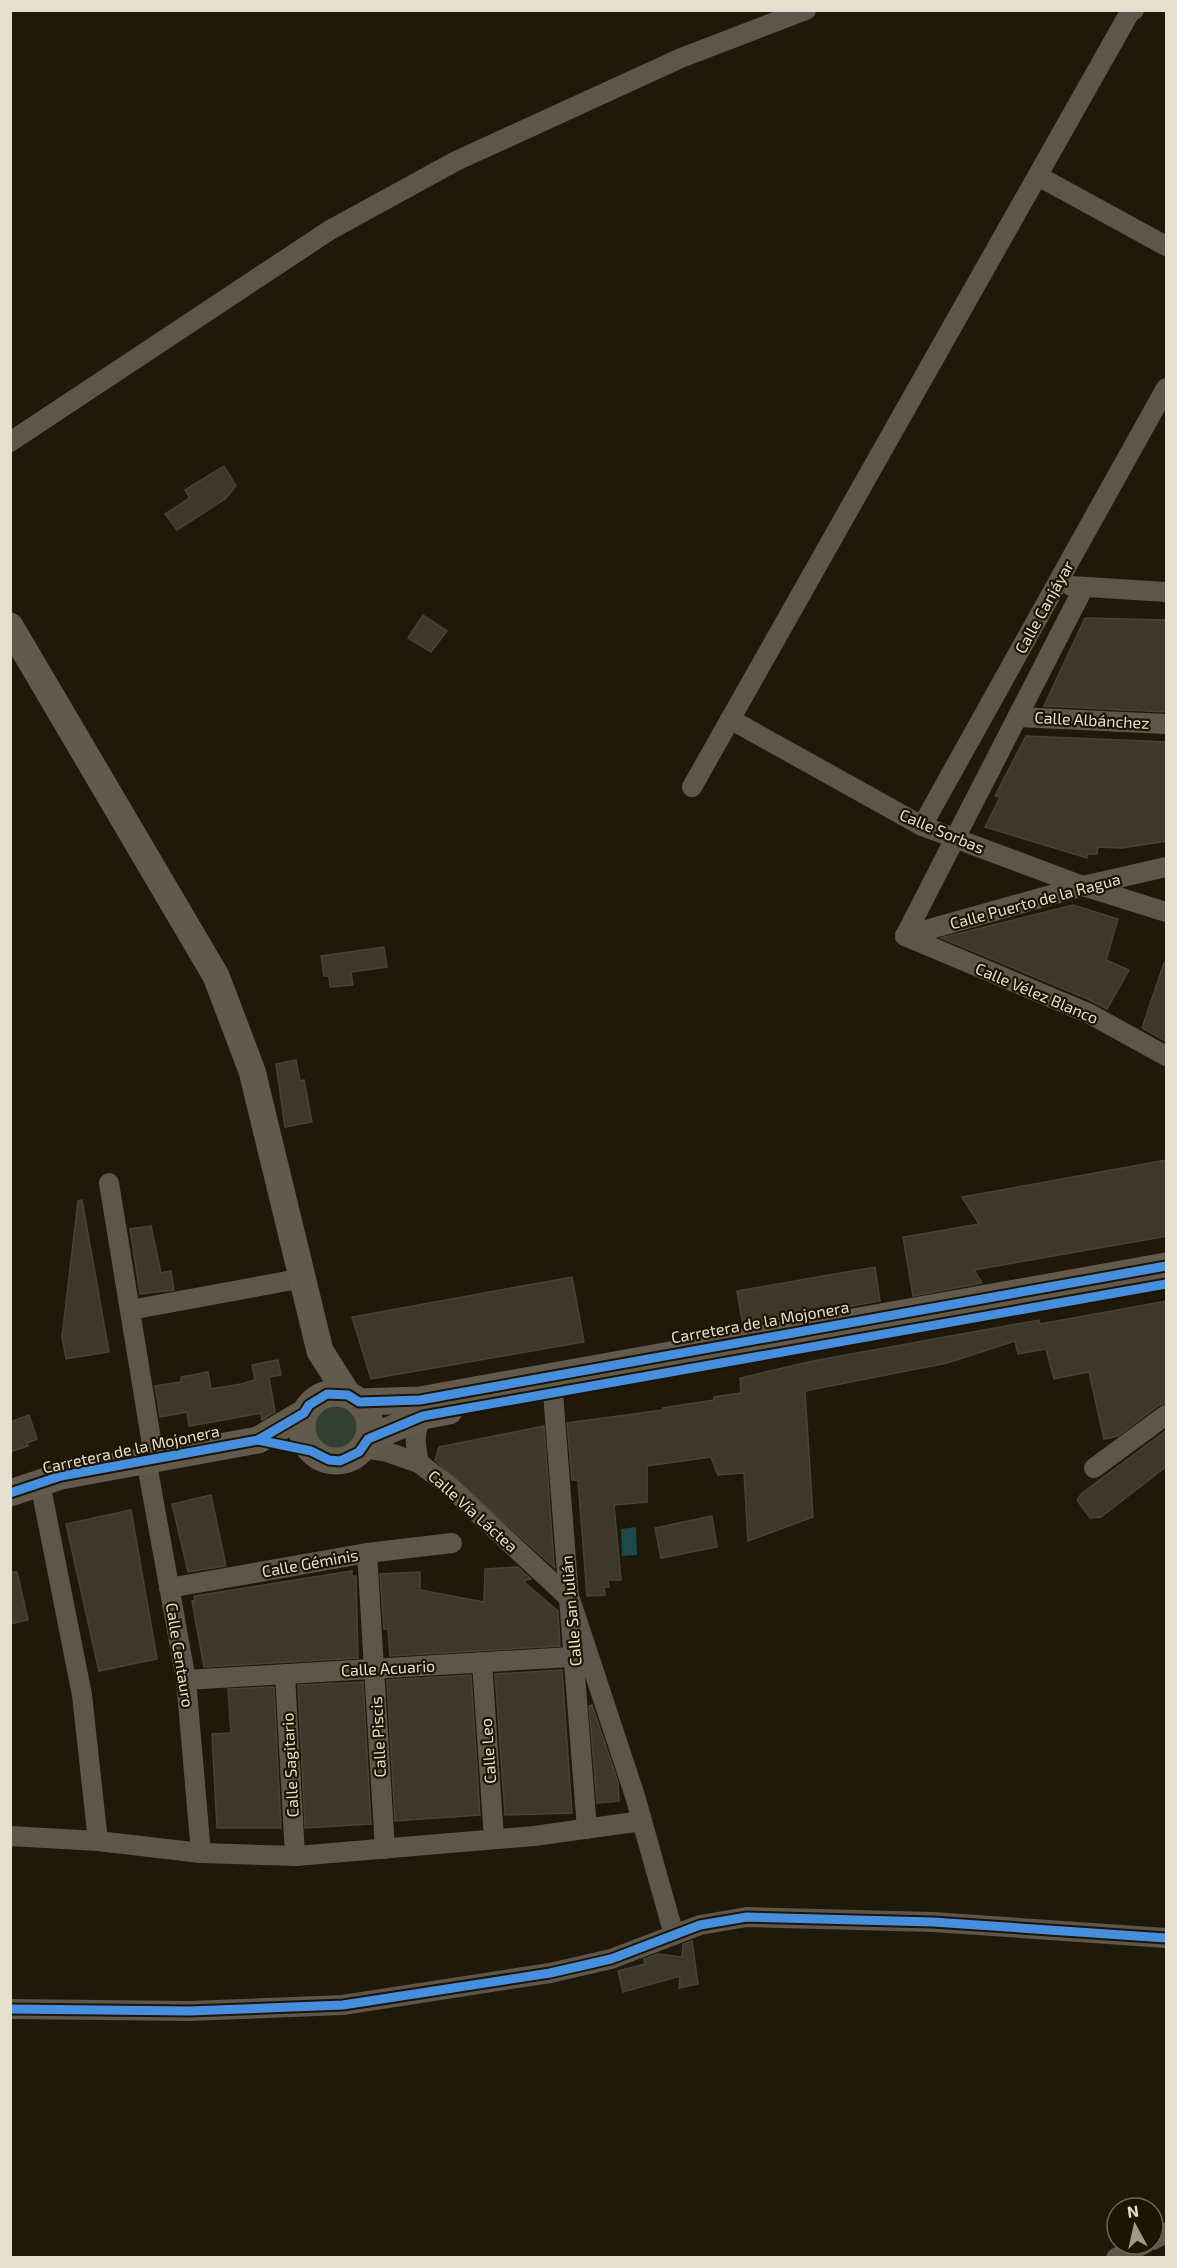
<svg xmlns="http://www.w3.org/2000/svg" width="1177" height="2268" viewBox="0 0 1177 2268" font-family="'Exo 2',sans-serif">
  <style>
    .green { fill: #334031 }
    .water { fill: #1b494c }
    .building { fill: #3e382a; stroke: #494337; stroke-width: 1.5 }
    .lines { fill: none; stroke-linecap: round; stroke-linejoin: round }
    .street { stroke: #5c564b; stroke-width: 20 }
    .secondary { stroke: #635a4e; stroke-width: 27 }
    .cycleway-casing { stroke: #1d1401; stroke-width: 13 }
    .cycleway { stroke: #468fdf; stroke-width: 9 }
    .labels { text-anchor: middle; stroke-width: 4.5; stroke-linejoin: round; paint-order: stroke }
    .street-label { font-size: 16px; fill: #e6dfcd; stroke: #1d1401 }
  </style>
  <rect width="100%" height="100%" fill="#201909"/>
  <circle class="green" cx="334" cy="1427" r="24"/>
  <path class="water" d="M 636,1527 L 637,1555 L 622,1556 L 621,1529 Z"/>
  <g class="building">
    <path d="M 224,466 L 236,486 L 225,499 L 177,530 L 165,514 L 190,498 L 185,490 Z"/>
    <path d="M 423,615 L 447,631 L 431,652 L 408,638 Z"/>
    <path d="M 1085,618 L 1167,620 L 1167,712 L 1044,706 Z"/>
    <path d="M 1026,736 L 1167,742 L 1167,841 L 1122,848 L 1098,847 L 1097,854 L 1087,854 L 1087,858 L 985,827 L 1000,797 L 995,796 Z"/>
    <path d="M 1073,905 L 1118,919 L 1106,960 L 1129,970 L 1107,1009 L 1088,999 L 941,938 Z"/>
    <path d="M 384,947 L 387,967 L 351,972 L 353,985 L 330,987 L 329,976 L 324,976 L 321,956 Z"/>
    <path d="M 1164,963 L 1167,963 L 1167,1042 L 1142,1028 Z"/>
    <path d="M 296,1060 L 300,1081 L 304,1080 L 312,1122 L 285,1127 L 276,1064 Z"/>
    <path d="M 1167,1160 L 1167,1236 L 974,1270 L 982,1283 L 913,1296 L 903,1237 L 979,1224 L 962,1197 Z"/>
    <path d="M 82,1200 L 109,1352 L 66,1359 L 62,1337 L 78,1201 Z"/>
    <path d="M 151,1226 L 161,1273 L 171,1271 L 174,1290 L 140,1294 L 130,1229 Z"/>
    <path d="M 875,1267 L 880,1301 L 743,1326 L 737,1291 Z"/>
    <path d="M 572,1277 L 584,1342 L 371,1379 L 352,1317 Z"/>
    <path d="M 1167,1301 L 1167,1403 L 1159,1405 L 1118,1436 L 1104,1439 L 1089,1372 L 1054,1379 L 1046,1349 L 1018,1354 L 1015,1341 L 947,1363 L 805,1391 L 813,1517 L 748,1541 L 744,1473 L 718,1475 L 711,1457 L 647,1466 L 647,1502 L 614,1505 L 621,1580 L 608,1580 L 609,1587 L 604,1587 L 605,1595 L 587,1596 L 578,1480 L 572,1480 L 567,1423 L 663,1410 L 663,1408 L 714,1400 L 714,1397 L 741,1393 L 740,1378 L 813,1361 L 1039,1320 L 1040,1324 Z"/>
    <path d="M 278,1360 L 281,1375 L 269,1377 L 275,1412 L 262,1420 L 261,1413 L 189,1426 L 187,1412 L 160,1417 L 155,1386 L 181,1382 L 181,1377 L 208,1372 L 211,1389 L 241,1384 L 255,1380 L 252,1365 Z"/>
    <path d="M 29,1415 L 37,1439 L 27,1443 L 28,1446 L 10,1452 L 10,1422 Z"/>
    <path d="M 544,1426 L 554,1564 L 555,1568 L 435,1460 L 439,1447 Z"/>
    <path d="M 1167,1430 L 1167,1466 L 1101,1517 L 1090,1518 L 1077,1500 L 1082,1493 Z"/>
    <path d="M 211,1495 L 226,1566 L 188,1572 L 172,1504 Z"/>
    <path d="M 131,1510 L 157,1659 L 99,1671 L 66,1524 Z"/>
    <path d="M 712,1516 L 717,1547 L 661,1558 L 655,1528 Z"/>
    <path d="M 518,1567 L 531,1579 L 523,1581 L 558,1611 L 560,1646 L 390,1656 L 388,1629 L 384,1629 L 380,1574 L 420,1572 L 420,1590 L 484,1602 L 485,1569 Z"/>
    <path d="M 352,1571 L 352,1576 L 356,1576 L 358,1658 L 204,1667 L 192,1601 L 195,1600 L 194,1596 Z"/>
    <path d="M 10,1572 L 17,1572 L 28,1620 L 10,1624 Z"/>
    <path d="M 562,1670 L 572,1813 L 505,1815 L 495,1674 Z"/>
    <path d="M 471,1675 L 480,1815 L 395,1821 L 387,1680 Z"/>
    <path d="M 363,1682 L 371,1824 L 305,1828 L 298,1685 Z"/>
    <path d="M 274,1687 L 281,1828 L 217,1828 L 212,1734 L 231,1733 L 228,1689 Z"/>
    <path d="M 592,1705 L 618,1782 L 619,1801 L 597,1803 L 589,1706 Z"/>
    <path d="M 692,1941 L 698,1984 L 679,1988 L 680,1976 L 623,1992 L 618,1971 L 645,1964 L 644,1959 L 658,1954 L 682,1957 L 683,1944 Z"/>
  </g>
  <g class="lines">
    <g class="street">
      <path d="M 1038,176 L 1166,246"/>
      <path d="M 10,442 L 330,230 L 456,161 L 681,58 L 806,10"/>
      <path d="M 1071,586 L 1166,592"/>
      <path d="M 1018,717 L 1166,724"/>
      <path d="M 730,719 L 922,826 L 1083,886 L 1166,912"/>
      <path d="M 692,787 L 1130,12 L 1134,10"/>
      <path d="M 922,826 L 1166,388"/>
      <path d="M 905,936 L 1083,589"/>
      <path d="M 905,936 L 1090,1014 L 1166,1056"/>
      <path d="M 905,936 L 1083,886 L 1166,867"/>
      <path d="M 109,1183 L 154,1457"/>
      <path d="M 130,1310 L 304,1278"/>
      <path d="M 553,1393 L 587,1829"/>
      <path d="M 362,1448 L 387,1452 L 419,1463 L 449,1486 L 570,1599 L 635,1796 L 674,1935"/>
      <path d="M 146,1459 L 186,1680 L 201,1853"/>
      <path d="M 419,1463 C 415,1444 413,1433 423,1416"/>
      <path d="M 1094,1468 L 1166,1415"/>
      <path d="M 40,1483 L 82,1695 L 98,1841"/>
      <path d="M 367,1553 L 385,1849"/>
      <path d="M 169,1588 L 367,1553 L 452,1543"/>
      <path d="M 482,1662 L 494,1839"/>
      <path d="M 285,1674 L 295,1856"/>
      <path d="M 186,1680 L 587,1656"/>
      <path d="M 10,1836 L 98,1841 L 201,1853 L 296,1856 L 534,1836 L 642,1821"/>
      <path d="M 10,2009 L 189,2011 L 343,2005 L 550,1973 L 611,1959 L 700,1925 L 747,1917 L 933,1922 L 1166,1938"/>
      <path d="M 1153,2240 L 1166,2233"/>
      <path d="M 1116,2258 L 1144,2244"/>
    </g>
    <g class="secondary">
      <path d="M 10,626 L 216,976 L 252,1071 L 320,1351 L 348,1395"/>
      <circle cx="336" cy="1427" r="34"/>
      <path d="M 359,1402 L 420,1400 L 1166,1266"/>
      <path d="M 368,1439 L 423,1416 L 449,1411"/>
      <path d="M 10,1493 L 61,1476 L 258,1440 L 304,1413"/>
    </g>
    <g class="cycleway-casing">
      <g id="cycleway">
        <path d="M 258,1440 L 311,1451 L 329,1460 L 340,1461 L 359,1452 L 368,1439 L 423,1416 L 1166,1284"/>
        <path d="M 10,1493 L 61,1476 L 258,1440 L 304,1413 L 309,1405 L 327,1394 L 348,1395 L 359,1402 L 420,1400 L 1166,1266"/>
        <path d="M 10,2009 L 189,2011 L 343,2005 L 550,1973 L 611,1959 L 700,1925 L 747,1917 L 933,1922 L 1166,1938"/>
      </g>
    </g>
    <use href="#cycleway" class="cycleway"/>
  </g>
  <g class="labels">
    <g class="street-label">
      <text transform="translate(1044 607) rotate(-61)" y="6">Calle Canjáyar</text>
      <text transform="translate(1092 720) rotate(3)" y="6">Calle Albánchez</text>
      <text transform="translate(942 831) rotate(23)" y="6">Calle Sorbas</text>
      <text transform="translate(1035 901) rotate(-15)" y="6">Calle Puerto de la Ragua</text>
      <text transform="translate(1037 993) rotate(23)" y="6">Calle Vélez Blanco</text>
      <text transform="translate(760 1322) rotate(-10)" y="6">Carretera de la Mojonera</text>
      <text transform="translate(131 1449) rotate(-12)" y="6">Carretera de la Mojonera</text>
      <text transform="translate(473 1511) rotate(42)" y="6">Calle Vía Láctea</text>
      <text transform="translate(310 1563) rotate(-10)" y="6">Calle Géminis</text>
      <text transform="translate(571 1611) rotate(-95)" y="6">Calle San Julián</text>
      <text transform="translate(180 1655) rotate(81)" y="6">Calle Centauro</text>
      <text transform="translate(388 1668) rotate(-3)" y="6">Calle Acuario</text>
      <text transform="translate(378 1737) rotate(-93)" y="6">Calle Piscis</text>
      <text transform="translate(488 1751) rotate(-94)" y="6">Calle Leo</text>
      <text transform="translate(290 1765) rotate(-93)" y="6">Calle Sagitario</text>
    </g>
  </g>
  <rect width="1177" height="2268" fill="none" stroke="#e6dfcd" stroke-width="24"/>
  <g transform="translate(1135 2226) rotate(352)"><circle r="28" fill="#1d1401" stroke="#6d6553" stroke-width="1.5"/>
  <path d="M0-4.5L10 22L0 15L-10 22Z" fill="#a19a88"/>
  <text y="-9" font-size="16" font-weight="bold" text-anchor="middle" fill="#e6dfcd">N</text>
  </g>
</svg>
